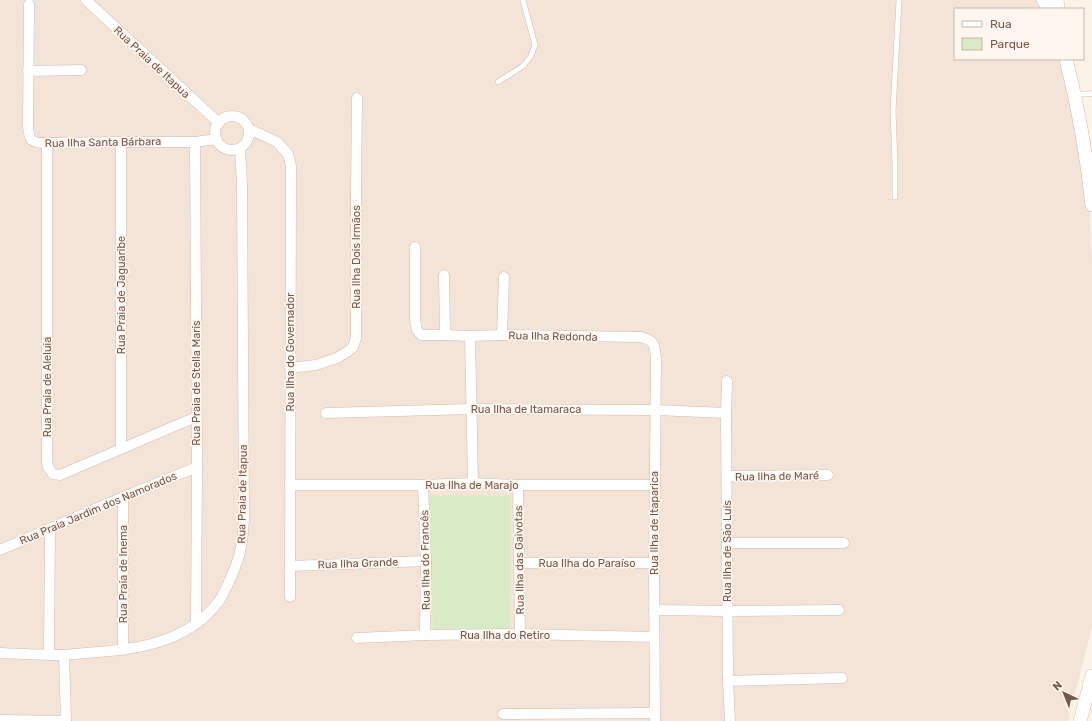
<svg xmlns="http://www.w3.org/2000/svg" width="1092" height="721" viewBox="0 0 1092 721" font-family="Rubik,sans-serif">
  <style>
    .residential { fill: #f4e4d7 }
    .green { fill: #d8eac6 }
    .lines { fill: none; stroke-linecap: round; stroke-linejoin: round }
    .service-casing { stroke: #d1bcb0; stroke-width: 6 }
    .minor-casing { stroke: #d1bcb0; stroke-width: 11 }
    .tertiary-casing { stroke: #d1bcb0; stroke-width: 14 }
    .service { stroke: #fff; stroke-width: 5 }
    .minor { stroke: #fff; stroke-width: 10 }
    .tertiary { stroke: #fff; stroke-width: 13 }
    .labels { text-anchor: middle; stroke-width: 3.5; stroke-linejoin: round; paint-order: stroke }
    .street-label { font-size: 11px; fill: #77584c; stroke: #fff7ef }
  </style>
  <rect width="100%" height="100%" fill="#fcf3e8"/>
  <path class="residential" d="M 0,0 L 1040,0 L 1043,9 L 955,9 L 955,59 L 1063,59 L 1087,153 L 1092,262 L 1092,627 L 1068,721 L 0,721 Z"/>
  <path class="green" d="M 427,495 L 511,496 L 510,633 L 433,631 Z"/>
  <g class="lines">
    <g class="service-casing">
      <g id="service">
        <path d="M 498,82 L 523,66 L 531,56 L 535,45 L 523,0"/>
        <path d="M 1075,94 L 1090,94 L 1092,93"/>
        <path d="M 895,197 L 895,163 L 893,111 L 899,0"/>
      </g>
    </g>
    <g class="minor-casing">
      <g id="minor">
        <path d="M 86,0 L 219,123"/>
        <path d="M 29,4 L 28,126 C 29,141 31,143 47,143 L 121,142 L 195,142 L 217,139"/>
        <path d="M 28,71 L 81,70"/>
        <circle cx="232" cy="133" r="17"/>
        <path d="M 249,129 L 277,142 L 288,154 L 291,166 L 290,597"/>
        <path d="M 121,142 L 121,449"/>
        <path d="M 195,142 L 197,467 L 196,624"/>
        <path d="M 47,143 L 47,462 L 48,467 L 53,474 L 60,475 L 196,417"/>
        <path d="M 415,247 L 415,320 L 417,330 L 421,335 L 445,335 L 470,336 L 502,335 L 640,337 C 656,340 655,347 656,361 L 654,563 L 655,721"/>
        <path d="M 444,275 L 445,335"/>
        <path d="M 502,335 L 504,277"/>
        <path d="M 470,336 L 473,483"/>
        <path d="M 290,368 L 316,365 L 337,358 L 350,350 L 353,347 L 356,338 L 356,191 L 357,98"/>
        <path d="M 727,381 L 726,413 L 728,681 L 730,721"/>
        <path d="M 326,413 L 471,409 L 656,410 L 726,413"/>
        <path d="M 727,476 L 828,475"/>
        <path d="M 290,485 L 423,485 L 473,483 L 518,485 L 655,485"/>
        <path d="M 423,485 L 426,561 L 425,635"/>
        <path d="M 518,485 L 520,634"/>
        <path d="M 123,497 L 123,650"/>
        <path d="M 728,543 L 844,543"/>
        <path d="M 0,550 L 123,497 L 197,467"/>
        <path d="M 519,563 L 654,563"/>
        <path d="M 290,566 L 426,561"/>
        <path d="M 654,610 L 728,611 L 839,610"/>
        <path d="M 357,638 L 425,635 L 520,634 L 654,637"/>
        <path d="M 0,653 C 21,654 43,655 64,655 C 75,654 86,653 97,652 C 143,649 190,640 219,601 C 223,595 226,588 229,582 C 234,571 239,559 241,547 C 243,539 243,529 244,520 L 242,184 L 240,148"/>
        <path d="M 49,654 L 50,528"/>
        <path d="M 64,655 L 66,721"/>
        <path d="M 728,681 L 842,678"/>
        <path d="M 503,714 L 655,713"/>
        <path d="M 0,720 L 66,721"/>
      </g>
    </g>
    <g class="tertiary-casing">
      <g id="tertiary">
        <path d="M 1043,0 L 1049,9"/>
        <path d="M 1057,0 L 1058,9"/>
        <path d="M 1066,59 C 1078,107 1087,156 1092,205"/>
        <path d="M 1080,721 L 1092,676"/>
      </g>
    </g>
    <use href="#service" class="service"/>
    <use href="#minor" class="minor"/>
    <use href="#tertiary" class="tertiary"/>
  </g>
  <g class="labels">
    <g class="street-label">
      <text transform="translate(152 62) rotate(43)" y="4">Rua Praia de Itapua</text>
      <text transform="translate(103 142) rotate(-1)" y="4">Rua Ilha Santa Bárbara</text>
      <text transform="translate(356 257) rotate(-90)" y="4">Rua Ilha Dois Irmãos</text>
      <text transform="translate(121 295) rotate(-90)" y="4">Rua Praia de Jaguaribe</text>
      <text transform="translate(553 336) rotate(1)" y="4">Rua Ilha Redonda</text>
      <text transform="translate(290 352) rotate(-90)" y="4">Rua Ilha do Governador</text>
      <text transform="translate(196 383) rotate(-90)" y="4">Rua Praia de Stella Maris</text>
      <text transform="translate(47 387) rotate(-90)" y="4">Rua Praia de Aleluia</text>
      <text x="526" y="413">Rua Ilha de Itamaraca</text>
      <text transform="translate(777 476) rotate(-1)" y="4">Rua Ilha de Maré</text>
      <text x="472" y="489">Rua Ilha de Marajo</text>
      <text transform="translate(242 494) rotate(-89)" y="4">Rua Praia de Itapua</text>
      <text transform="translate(98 508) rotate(-23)" y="4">Rua Praia Jardim dos Namorados</text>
      <text transform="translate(654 523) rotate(-90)" y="4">Rua Ilha de Itaparica</text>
      <text transform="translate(727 551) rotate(-90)" y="4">Rua Ilha de São Luís</text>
      <text transform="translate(425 560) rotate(-91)" y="4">Rua Ilha do Francês</text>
      <text transform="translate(519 560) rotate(-91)" y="4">Rua Ilha das Gaivotas</text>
      <text transform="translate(358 563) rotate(-2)" y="4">Rua Ilha Grande</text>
      <text x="587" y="567">Rua Ilha do Paraíso</text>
      <text transform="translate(123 574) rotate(-90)" y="4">Rua Praia de Inema</text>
      <text x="505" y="639">Rua Ilha do Retiro</text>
    </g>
  </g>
  <rect x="954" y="8" width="130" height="52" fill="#fff7ef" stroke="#c9b7ae"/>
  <rect x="962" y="21" width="20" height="6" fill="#ffffff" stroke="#c9b7ae"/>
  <text x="990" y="28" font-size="12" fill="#77584c">Rua</text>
  <rect x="962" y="38" width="20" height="12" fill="#d8eac6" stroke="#c9b7ae"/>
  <text x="990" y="48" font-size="12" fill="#77584c">Parque</text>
  <g transform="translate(1064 693) rotate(317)" stroke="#fff7ef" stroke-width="3" paint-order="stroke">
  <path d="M0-3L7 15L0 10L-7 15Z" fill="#77584c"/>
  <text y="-6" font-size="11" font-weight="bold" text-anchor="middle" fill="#77584c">N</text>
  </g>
</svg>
